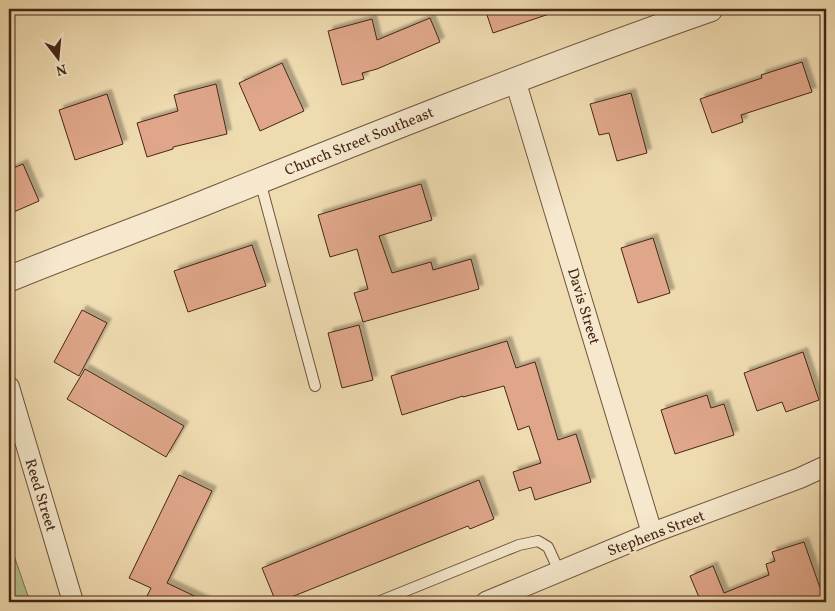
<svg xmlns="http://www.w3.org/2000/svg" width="835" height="611" viewBox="0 0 835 611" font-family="Vollkorn,serif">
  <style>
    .green { fill: #b7c08c; stroke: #7e7352 }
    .building { fill: #dfa689; stroke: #462617; filter: url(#shadow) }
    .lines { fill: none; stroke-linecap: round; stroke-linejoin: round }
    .service-casing { stroke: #70533d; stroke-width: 12 }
    .minor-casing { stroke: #70533d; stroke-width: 22 }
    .tertiary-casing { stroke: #70533d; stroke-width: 27 }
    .service { stroke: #f5e8cc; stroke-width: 10 }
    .minor { stroke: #f5e8cc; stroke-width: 20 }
    .tertiary { stroke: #f5e8cc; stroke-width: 25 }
    .labels { text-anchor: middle; stroke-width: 4; stroke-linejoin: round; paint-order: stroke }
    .street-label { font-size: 15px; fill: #462617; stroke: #f5e8cc }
  </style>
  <defs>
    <filter id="shadow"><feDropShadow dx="4.5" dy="-4.5" stdDeviation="1" flood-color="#0004"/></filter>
  </defs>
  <rect width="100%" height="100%" fill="#efdbb0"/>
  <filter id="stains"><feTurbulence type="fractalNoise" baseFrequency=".004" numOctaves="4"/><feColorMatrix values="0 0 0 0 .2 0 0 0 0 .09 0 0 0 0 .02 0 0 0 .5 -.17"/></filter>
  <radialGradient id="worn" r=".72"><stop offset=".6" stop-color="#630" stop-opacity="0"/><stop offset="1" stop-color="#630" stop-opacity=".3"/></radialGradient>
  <path class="green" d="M 9,541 L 30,602 L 9,602 Z"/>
  <g class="building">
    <path d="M 485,9 L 555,9 L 555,12 L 493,33 Z"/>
    <path d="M 430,18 L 440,42 L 377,69 L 362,73 L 364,79 L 342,85 L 328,31 L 372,19 L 377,40 Z"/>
    <path d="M 802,62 L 812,92 L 741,115 L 743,122 L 712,133 L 700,99 L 762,78 L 761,75 Z"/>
    <path d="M 282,63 L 304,111 L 260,131 L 239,83 Z"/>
    <path d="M 216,84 L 227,134 L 173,147 L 173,149 L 147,157 L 137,123 L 178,111 L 174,95 Z"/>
    <path d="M 631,93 L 647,153 L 617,161 L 609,133 L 599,135 L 590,104 Z"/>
    <path d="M 107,94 L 123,144 L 75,160 L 59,110 Z"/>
    <path d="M 23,164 L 39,201 L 9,214 L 9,170 Z"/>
    <path d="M 421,184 L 432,220 L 379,236 L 392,273 L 431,262 L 433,270 L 471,259 L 479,289 L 363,322 L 354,293 L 368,289 L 357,249 L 330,257 L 318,215 Z"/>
    <path d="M 653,238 L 670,293 L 638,303 L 621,248 Z"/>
    <path d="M 252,245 L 266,286 L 188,312 L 174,271 Z"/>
    <path d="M 82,310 L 107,323 L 79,376 L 54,362 Z"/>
    <path d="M 359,325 L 373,380 L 342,388 L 328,333 Z"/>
    <path d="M 507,341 L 516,368 L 535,362 L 558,440 L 576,434 L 591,482 L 535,500 L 531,487 L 519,491 L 513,472 L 541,463 L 529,426 L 518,430 L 504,386 L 463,397 L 463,396 L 402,415 L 391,376 Z"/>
    <path d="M 803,352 L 819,400 L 786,412 L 782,402 L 757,411 L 744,373 Z"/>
    <path d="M 85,369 L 184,426 L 166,457 L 67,399 Z"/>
    <path d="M 707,395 L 711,408 L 724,404 L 734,435 L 675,454 L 661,410 Z"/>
    <path d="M 179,475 L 212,491 L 167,583 L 207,602 L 144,602 L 151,588 L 129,578 Z"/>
    <path d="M 479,480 L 494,519 L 470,529 L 468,526 L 279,602 L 276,602 L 262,568 Z"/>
    <path d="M 804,542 L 825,602 L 701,602 L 690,576 L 713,566 L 724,593 L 769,575 L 766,564 L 775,561 L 772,552 Z"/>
  </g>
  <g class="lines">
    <g class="service-casing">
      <g id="service">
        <path d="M 260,181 L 315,386"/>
        <path d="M 378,602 L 519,545 L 538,541 L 548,547 L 559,571"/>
      </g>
    </g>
    <g class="minor-casing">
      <g id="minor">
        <path d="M 515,80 L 652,533"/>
        <path d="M 9,387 L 73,602"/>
        <path d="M 486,602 L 652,533 L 800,478 L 826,466"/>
      </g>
    </g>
    <g class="tertiary-casing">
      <path id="tertiary" d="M 9,279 C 72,253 136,230 199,205 C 369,137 538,69 710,9"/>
    </g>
    <use href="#service" class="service"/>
    <use href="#minor" class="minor"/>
    <use href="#tertiary" class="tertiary"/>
  </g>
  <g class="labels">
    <g class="street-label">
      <text transform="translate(359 141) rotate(-22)" y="5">Church Street Southeast</text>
      <text transform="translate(584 306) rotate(73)" y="5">Davis Street</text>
      <text transform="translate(41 495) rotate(73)" y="5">Reed Street</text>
      <text transform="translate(656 533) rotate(-21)" y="5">Stephens Street</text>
    </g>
  </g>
  <rect width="835" height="611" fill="none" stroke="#efdbb0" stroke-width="30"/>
  <rect x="10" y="10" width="815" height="591" fill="none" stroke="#462617" stroke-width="2.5"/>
  <rect x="15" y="15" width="805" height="581" fill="none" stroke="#462617"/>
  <g transform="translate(58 58) rotate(164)" stroke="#f5e8cc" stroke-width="4" paint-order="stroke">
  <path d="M0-4L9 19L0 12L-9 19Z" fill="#462617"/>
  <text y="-8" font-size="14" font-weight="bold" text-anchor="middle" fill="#462617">N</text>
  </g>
  <rect width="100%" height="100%" filter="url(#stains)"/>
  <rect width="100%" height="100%" fill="url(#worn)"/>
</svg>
